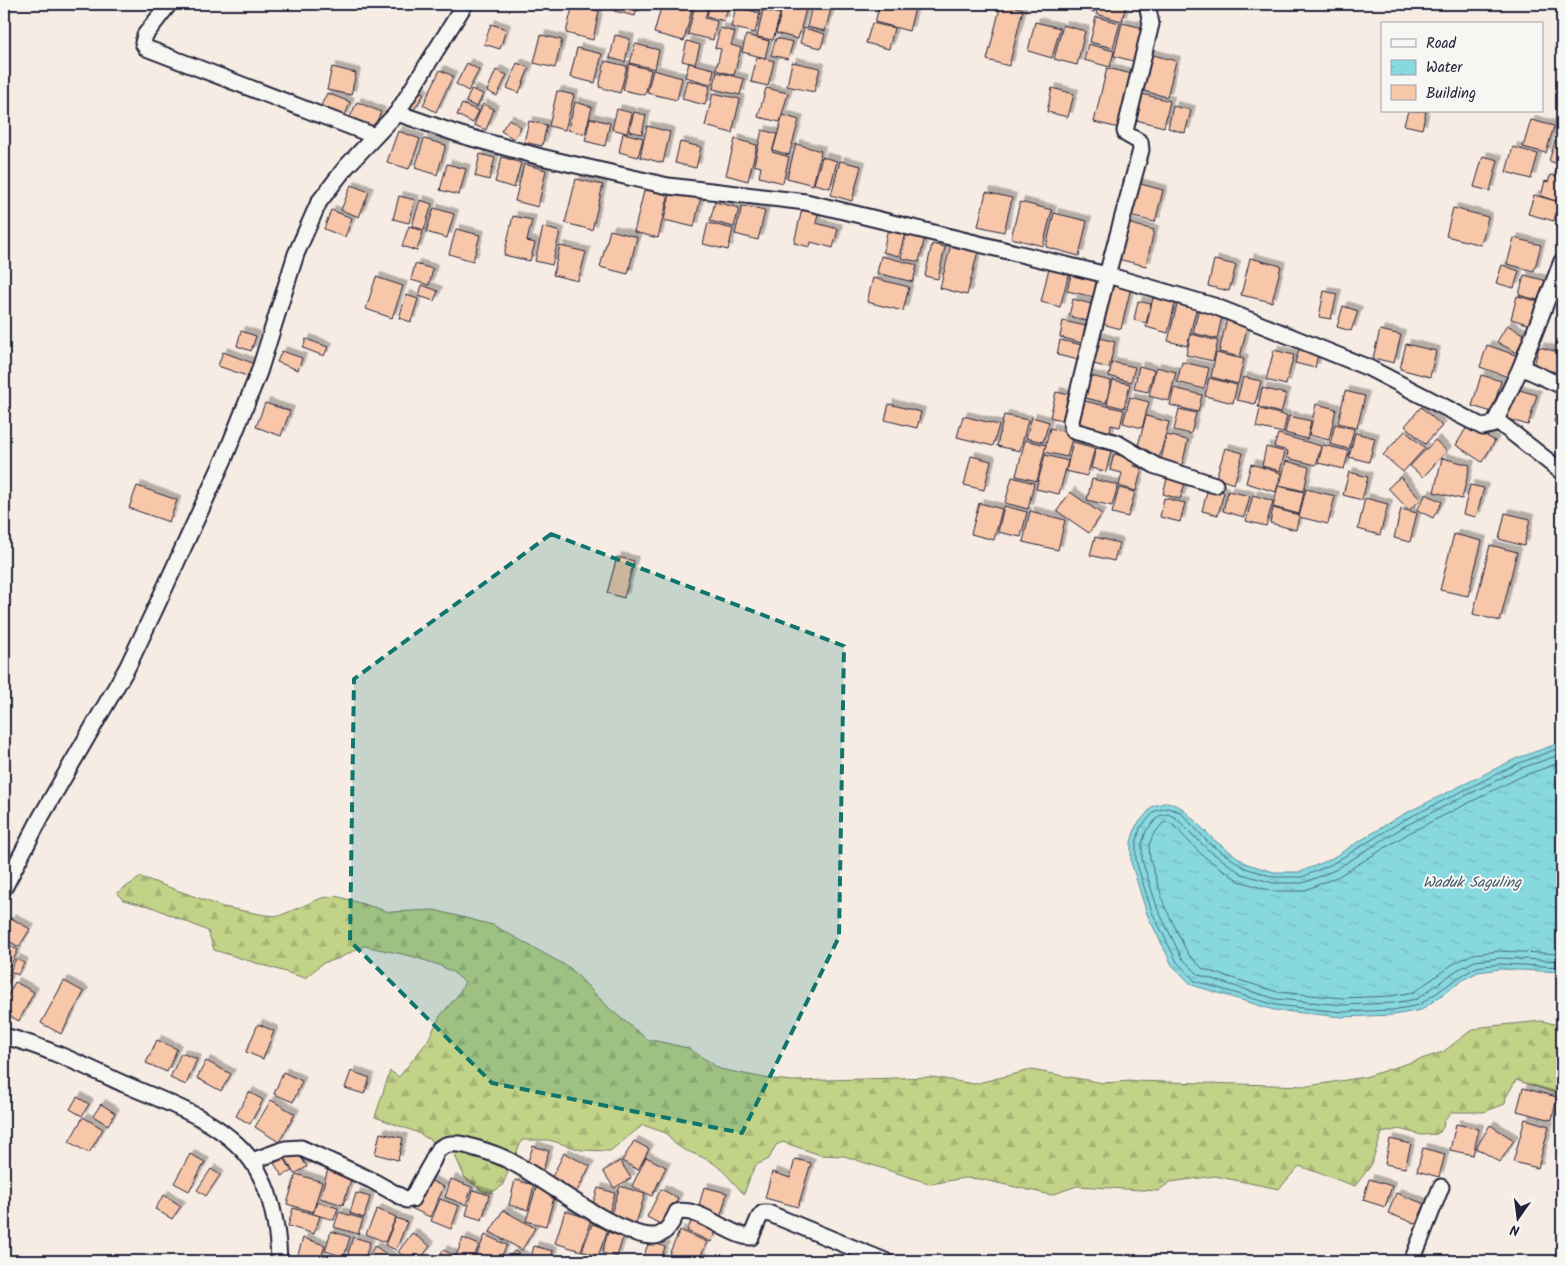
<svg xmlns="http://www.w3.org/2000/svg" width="1566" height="1265" viewBox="0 0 1566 1265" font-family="Kalam,sans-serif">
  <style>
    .forest { fill: url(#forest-firs); stroke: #727a62 }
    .water { fill: url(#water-ripples); stroke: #5f8f9d }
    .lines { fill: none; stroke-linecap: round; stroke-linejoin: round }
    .shore { stroke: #4a6b7d; stroke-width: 1 }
    .building { fill: #f8c6a8; stroke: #22223b; filter: url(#shadow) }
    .street-casing { stroke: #22223b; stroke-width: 19 }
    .street { stroke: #f6f6f2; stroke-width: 15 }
    .marked { fill: #0f766e; fill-opacity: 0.2; stroke: #0f766e; stroke-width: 4; stroke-dasharray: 10 6; stroke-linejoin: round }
    .labels { text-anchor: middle; stroke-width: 4; stroke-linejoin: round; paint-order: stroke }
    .water-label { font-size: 15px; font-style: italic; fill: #40596c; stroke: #f6f6f2 }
  </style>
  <defs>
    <pattern id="forest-firs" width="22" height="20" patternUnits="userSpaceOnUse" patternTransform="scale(1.25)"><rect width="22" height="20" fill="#c2d388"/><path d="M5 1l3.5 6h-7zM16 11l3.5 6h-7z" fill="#a6b576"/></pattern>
    <pattern id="water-ripples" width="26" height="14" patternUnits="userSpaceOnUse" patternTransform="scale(1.25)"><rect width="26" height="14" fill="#87d8df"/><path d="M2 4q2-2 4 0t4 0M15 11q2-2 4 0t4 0" fill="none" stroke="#74b9c0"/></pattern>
    <filter id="shadow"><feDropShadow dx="4.5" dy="-4.5" stdDeviation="0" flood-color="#0004"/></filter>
  </defs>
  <rect width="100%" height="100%" fill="#f6ece3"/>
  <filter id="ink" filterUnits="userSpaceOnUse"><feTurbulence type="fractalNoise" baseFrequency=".02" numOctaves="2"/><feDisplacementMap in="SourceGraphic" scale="10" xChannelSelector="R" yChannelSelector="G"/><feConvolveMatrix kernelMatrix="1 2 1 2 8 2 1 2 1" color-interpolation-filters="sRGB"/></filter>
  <g filter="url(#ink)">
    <path class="forest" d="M 141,877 L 223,907 L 265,915 L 279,916 L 322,898 L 336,896 L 390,912 L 434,910 L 493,925 L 570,968 L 612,1011 L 647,1039 L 688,1048 L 720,1069 L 764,1078 L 793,1081 L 932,1077 L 974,1084 L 1031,1070 L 1103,1083 L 1132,1081 L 1308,1086 L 1365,1077 L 1443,1052 L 1469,1032 L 1482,1027 L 1542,1021 L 1562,1026 L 1562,1095 L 1516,1080 L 1506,1097 L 1505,1104 L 1484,1112 L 1452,1112 L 1444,1121 L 1443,1128 L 1437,1134 L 1422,1135 L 1399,1129 L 1382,1133 L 1370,1167 L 1355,1186 L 1299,1166 L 1279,1189 L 1215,1176 L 1170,1182 L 1158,1191 L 1077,1186 L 1051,1195 L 980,1179 L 964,1178 L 931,1184 L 844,1156 L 820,1155 L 783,1142 L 776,1145 L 769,1159 L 756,1165 L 752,1172 L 744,1194 C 734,1184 724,1170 713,1163 C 696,1152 677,1152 666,1133 L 643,1125 L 610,1151 L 582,1150 L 549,1140 L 522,1140 L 502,1186 L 491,1193 L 484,1192 L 465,1178 L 454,1153 L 416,1132 L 375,1117 L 390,1071 L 399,1077 L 427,1042 L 440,1016 L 458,995 L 465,982 L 454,973 L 439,965 L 411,956 L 364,946 L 337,959 L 323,963 L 305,978 L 214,950 L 208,931 L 152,907 L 123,900 L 117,893 Z"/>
    <path class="water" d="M 1562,742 L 1562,972 L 1500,969 L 1478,972 L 1463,980 L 1421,1010 L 1394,1015 L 1342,1017 L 1274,1010 L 1192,985 L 1172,965 L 1147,914 L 1131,862 L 1131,842 L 1136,826 L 1153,806 L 1168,802 L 1182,808 L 1214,840 L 1247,864 L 1274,872 L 1300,872 L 1329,860 L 1400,816 L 1515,759 Z"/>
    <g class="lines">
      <g class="shore">
        <path d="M 1562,747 L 1517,764 L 1402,821 L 1332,864 L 1302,877 L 1274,877 L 1245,868 L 1210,844 L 1180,812 L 1168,808 L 1155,811 L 1140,828 L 1136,844 L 1136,861 L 1152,912 L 1177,962 L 1195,981 L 1275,1005 L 1342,1012 L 1393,1010 L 1419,1005 L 1461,976 L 1477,967 L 1500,964 L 1562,967"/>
        <path d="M 1562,754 L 1519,769 L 1405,826 L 1335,870 L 1303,883 L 1273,883 L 1242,874 L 1207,849 L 1176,818 L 1168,814 L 1159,816 L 1146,831 L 1142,844 L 1142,860 L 1158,910 L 1182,958 L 1199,975 L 1276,999 L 1343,1005 L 1393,1003 L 1417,999 L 1457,970 L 1475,961 L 1500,958 L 1562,961"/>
        <path d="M 1562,762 L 1522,776 L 1409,833 L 1339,876 L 1303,891 L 1272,891 L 1239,881 L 1202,855 L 1172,824 L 1167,822 L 1163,823 L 1153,835 L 1149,845 L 1150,859 L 1165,907 L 1188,954 L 1203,969 L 1278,992 L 1343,998 L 1391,996 L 1414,992 L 1453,964 L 1473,954 L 1500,951 L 1562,954"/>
      </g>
    </g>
    <g class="building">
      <path d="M 545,4 L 570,4 L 569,10 Z"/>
      <path d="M 573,4 L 599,11 L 593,40 L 566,33 Z"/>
      <path d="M 616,4 L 638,4 L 635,16 L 614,11 Z"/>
      <path d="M 662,4 L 670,4 L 692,9 L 684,41 L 654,33 Z"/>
      <path d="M 695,4 L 709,5 L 705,18 L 717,21 L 713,40 L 688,34 Z"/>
      <path d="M 710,4 L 729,4 L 724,21 L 707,16 Z"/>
      <path d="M 783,4 L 806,9 L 798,39 L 776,33 Z"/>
      <path d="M 880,4 L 898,4 L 915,8 L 909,31 L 875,22 Z"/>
      <path d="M 1001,4 L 1023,9 L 1009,66 L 987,60 Z"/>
      <path d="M 1071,4 L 1096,4 L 1094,12 L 1070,6 Z"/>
      <path d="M 1098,4 L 1126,4 L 1122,21 L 1096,14 Z"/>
      <path d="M 812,5 L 831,9 L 825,31 L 807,27 Z"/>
      <path d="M 736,7 L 760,13 L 755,33 L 731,27 Z"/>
      <path d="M 763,10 L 780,14 L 773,40 L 757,37 Z"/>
      <path d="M 1096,17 L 1120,23 L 1113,48 L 1090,42 Z"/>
      <path d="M 1035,22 L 1060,28 L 1052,58 L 1028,51 Z"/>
      <path d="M 872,23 L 894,28 L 889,49 L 866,43 Z"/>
      <path d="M 1122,23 L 1148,29 L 1140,63 L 1114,56 Z"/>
      <path d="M 491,24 L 506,29 L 500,49 L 484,44 Z"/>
      <path d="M 1063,25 L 1085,31 L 1077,65 L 1054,59 Z"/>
      <path d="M 720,28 L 735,32 L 731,45 L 741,48 L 734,75 L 716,70 L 721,49 L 715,48 Z"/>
      <path d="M 804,28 L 825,34 L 821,48 L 800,43 Z"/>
      <path d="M 541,35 L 562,40 L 555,68 L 534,63 Z"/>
      <path d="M 615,35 L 630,39 L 625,62 L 610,58 Z"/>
      <path d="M 746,35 L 769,41 L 765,58 L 742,52 Z"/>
      <path d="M 776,38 L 793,42 L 788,59 L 771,55 Z"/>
      <path d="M 687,41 L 700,45 L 695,64 L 682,61 Z"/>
      <path d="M 635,44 L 659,50 L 655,69 L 630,63 Z"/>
      <path d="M 1088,44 L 1114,51 L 1110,67 L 1084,60 Z"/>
      <path d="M 577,48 L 602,54 L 595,83 L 570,77 Z"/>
      <path d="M 1149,54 L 1176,61 L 1167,97 L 1140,90 Z"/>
      <path d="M 757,57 L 774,61 L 768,86 L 751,82 Z"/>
      <path d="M 605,61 L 627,66 L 620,93 L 599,87 Z"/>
      <path d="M 792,62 L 820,68 L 814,92 L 787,86 Z"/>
      <path d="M 467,63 L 479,70 L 468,91 L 456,84 Z"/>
      <path d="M 517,63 L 529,68 L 519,93 L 507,88 Z"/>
      <path d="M 689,63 L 714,69 L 711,84 L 685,77 Z"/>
      <path d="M 629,64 L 651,70 L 645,95 L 623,90 Z"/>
      <path d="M 332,67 L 356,73 L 351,95 L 327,90 Z"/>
      <path d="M 1107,68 L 1132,74 L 1119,128 L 1094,122 Z"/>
      <path d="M 440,70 L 453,76 L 436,112 L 423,105 Z"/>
      <path d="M 496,70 L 507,75 L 497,96 L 487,91 Z"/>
      <path d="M 653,70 L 682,78 L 677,100 L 647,93 Z"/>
      <path d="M 717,72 L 744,79 L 740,95 L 713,89 Z"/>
      <path d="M 687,80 L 710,86 L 705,105 L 682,99 Z"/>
      <path d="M 766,88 L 788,93 L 780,122 L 758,117 Z"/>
      <path d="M 1052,88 L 1074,94 L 1068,117 L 1047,112 Z"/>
      <path d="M 471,89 L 483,94 L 477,107 L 466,102 Z"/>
      <path d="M 418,90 L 424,94 L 413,111 L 407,107 Z"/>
      <path d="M 557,91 L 574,95 L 565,130 L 549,126 Z"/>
      <path d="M 327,93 L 350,102 L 344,118 L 320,108 Z"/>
      <path d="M 713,93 L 740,99 L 732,133 L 705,126 Z"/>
      <path d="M 1142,94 L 1170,101 L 1164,127 L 1136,120 Z"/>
      <path d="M 357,102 L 381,112 L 373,129 L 349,119 Z"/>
      <path d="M 575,102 L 592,107 L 585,134 L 568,130 Z"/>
      <path d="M 462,104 L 479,111 L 473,123 L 457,115 Z"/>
      <path d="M 483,104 L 494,109 L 486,130 L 474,125 Z"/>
      <path d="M 1173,106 L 1191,110 L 1185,133 L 1168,128 Z"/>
      <path d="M 617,109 L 632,113 L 627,133 L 612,129 Z"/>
      <path d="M 1408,111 L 1426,111 L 1422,129 L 1404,125 Z"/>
      <path d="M 634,112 L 646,115 L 642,134 L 629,131 Z"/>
      <path d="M 783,115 L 799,120 L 789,155 L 773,150 Z"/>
      <path d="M 590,118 L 610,123 L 605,146 L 585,141 Z"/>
      <path d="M 509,119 L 521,127 L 514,139 L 501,131 Z"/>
      <path d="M 1531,120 L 1554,126 L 1546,153 L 1523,147 Z"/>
      <path d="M 529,121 L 547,125 L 542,146 L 524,142 Z"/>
      <path d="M 647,126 L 670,132 L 663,163 L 640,157 Z"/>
      <path d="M 762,130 L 777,134 L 772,152 L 789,157 L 783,183 L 759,177 L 761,167 L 754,165 Z"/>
      <path d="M 398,131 L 420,139 L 409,169 L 387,162 Z"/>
      <path d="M 623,133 L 643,138 L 638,157 L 619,152 Z"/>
      <path d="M 424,139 L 446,145 L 437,175 L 415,168 Z"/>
      <path d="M 735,139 L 757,145 L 748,181 L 726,175 Z"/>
      <path d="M 1555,141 L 1562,143 L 1562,165 L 1549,161 Z"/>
      <path d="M 680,142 L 701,147 L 696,168 L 675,163 Z"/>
      <path d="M 796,144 L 821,151 L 813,185 L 787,178 Z"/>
      <path d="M 1513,147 L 1538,154 L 1531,179 L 1506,172 Z"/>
      <path d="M 480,154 L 495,158 L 489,180 L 475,176 Z"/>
      <path d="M 1483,156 L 1498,160 L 1490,191 L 1474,187 Z"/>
      <path d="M 502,157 L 521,163 L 514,188 L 495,182 Z"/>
      <path d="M 822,157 L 837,161 L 830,188 L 814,184 Z"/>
      <path d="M 840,161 L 861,166 L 852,201 L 831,195 Z"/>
      <path d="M 447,164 L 466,169 L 459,195 L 440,190 Z"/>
      <path d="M 524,164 L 546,170 L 538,207 L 515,201 Z"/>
      <path d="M 1551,175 L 1562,178 L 1562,197 L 1558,196 L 1556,201 L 1541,196 L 1545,181 L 1548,182 Z"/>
      <path d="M 576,179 L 603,185 L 592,230 L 565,223 Z"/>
      <path d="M 1137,183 L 1163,190 L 1155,222 L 1129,216 Z"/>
      <path d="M 351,185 L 369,192 L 359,217 L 341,210 Z"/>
      <path d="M 645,187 L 669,193 L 658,238 L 634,232 Z"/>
      <path d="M 671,190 L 701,197 L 694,227 L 664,220 Z"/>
      <path d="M 986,192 L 1012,198 L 1004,232 L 978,226 Z"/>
      <path d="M 1534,195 L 1559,202 L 1554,221 L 1528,214 Z"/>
      <path d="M 399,196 L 415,200 L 409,223 L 393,219 Z"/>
      <path d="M 420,200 L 432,204 L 424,230 L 412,226 Z"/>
      <path d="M 715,202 L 739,208 L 734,227 L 710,221 Z"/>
      <path d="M 1020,202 L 1052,210 L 1043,246 L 1011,238 Z"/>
      <path d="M 803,205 L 819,209 L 816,223 L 838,229 L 833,248 L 811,242 L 810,247 L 794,243 Z"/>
      <path d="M 742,206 L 765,211 L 758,240 L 735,234 Z"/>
      <path d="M 434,208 L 454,214 L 447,238 L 426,232 Z"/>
      <path d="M 1453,208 L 1488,217 L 1481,245 L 1446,236 Z"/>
      <path d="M 331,210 L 352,218 L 345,237 L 324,229 Z"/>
      <path d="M 1054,213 L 1087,221 L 1079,256 L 1046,247 Z"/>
      <path d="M 513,216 L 532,220 L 527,241 L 535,243 L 530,261 L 504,255 Z"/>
      <path d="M 1123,222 L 1154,230 L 1146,266 L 1114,258 Z"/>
      <path d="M 708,223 L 733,229 L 728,250 L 703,244 Z"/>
      <path d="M 409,226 L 423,231 L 417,251 L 402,246 Z"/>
      <path d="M 543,227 L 560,232 L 552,265 L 535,261 Z"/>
      <path d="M 888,228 L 905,233 L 899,256 L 883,252 Z"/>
      <path d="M 456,229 L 480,235 L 473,261 L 449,254 Z"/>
      <path d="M 610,230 L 637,237 L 628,274 L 600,267 Z"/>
      <path d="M 907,232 L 925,237 L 919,262 L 901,258 Z"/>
      <path d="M 1514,238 L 1541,245 L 1534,271 L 1507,264 Z"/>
      <path d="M 932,244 L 945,247 L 938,279 L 925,276 Z"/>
      <path d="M 951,244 L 978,251 L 967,295 L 940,288 Z"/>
      <path d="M 560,246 L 586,252 L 578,281 L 553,275 Z"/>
      <path d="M 881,256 L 917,265 L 913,282 L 877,273 Z"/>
      <path d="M 1250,258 L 1281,266 L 1272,302 L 1241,295 Z"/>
      <path d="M 1214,260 L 1236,265 L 1229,291 L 1208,286 Z"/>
      <path d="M 415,264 L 433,269 L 429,285 L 411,280 Z"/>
      <path d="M 1502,265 L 1519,271 L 1514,288 L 1496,283 Z"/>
      <path d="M 1049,268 L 1069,273 L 1060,307 L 1041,302 Z"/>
      <path d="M 1072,271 L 1099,277 L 1094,297 L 1067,291 Z"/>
      <path d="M 1524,275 L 1547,281 L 1541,301 L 1519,295 Z"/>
      <path d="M 376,277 L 403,286 L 392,318 L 366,309 Z"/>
      <path d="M 873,278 L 909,287 L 903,311 L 867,302 Z"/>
      <path d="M 1109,281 L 1131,287 L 1121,329 L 1099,323 Z"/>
      <path d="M 422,285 L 438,291 L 434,301 L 419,296 Z"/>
      <path d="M 1324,291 L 1337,294 L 1331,319 L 1319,317 Z"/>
      <path d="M 406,295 L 418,299 L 411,322 L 399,318 Z"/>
      <path d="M 1517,296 L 1541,302 L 1534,326 L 1511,319 Z"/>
      <path d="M 1153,298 L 1175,303 L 1168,333 L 1146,327 Z"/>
      <path d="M 1073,299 L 1095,305 L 1091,322 L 1069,316 Z"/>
      <path d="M 1138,301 L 1151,304 L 1146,323 L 1134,320 Z"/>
      <path d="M 1178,301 L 1197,306 L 1187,346 L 1168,341 Z"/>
      <path d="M 1343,306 L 1358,311 L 1351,331 L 1337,327 Z"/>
      <path d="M 1199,307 L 1223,312 L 1217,339 L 1193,333 Z"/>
      <path d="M 1227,318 L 1248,323 L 1240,357 L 1219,352 Z"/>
      <path d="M 1063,321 L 1086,326 L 1082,343 L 1060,337 Z"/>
      <path d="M 1507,325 L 1530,338 L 1521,355 L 1497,342 Z"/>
      <path d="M 1380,330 L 1401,335 L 1394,363 L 1373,358 Z"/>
      <path d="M 241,331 L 256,336 L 251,351 L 237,346 Z"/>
      <path d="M 1191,334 L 1218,341 L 1213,361 L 1186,355 Z"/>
      <path d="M 1093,336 L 1115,342 L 1109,368 L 1086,362 Z"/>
      <path d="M 306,339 L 328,347 L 324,356 L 303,348 Z"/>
      <path d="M 1060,340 L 1082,345 L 1079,360 L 1057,355 Z"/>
      <path d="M 1406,344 L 1436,351 L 1430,377 L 1400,369 Z"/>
      <path d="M 1487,345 L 1518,356 L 1511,378 L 1480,367 Z"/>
      <path d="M 1300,346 L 1319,350 L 1315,368 L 1295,363 Z"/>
      <path d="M 1539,347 L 1562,353 L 1562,374 L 1534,366 Z"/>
      <path d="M 1274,350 L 1294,355 L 1286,385 L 1266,380 Z"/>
      <path d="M 282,351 L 302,358 L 298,370 L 277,362 Z"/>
      <path d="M 223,352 L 255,364 L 250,377 L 218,366 Z"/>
      <path d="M 1216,353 L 1244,359 L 1238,384 L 1211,377 Z"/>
      <path d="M 1112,362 L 1135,367 L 1131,382 L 1109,376 Z"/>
      <path d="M 1182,362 L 1209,368 L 1204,389 L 1177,382 Z"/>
      <path d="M 1139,366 L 1154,370 L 1148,392 L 1134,389 Z"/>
      <path d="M 1156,367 L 1176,372 L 1169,401 L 1149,396 Z"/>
      <path d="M 1087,375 L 1111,381 L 1106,403 L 1082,397 Z"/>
      <path d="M 1481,375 L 1501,381 L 1492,412 L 1472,406 Z"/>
      <path d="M 1243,377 L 1261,381 L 1255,404 L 1237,400 Z"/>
      <path d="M 1209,378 L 1237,385 L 1233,403 L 1205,396 Z"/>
      <path d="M 1113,380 L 1130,384 L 1124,408 L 1107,404 Z"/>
      <path d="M 1174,388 L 1202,395 L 1198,412 L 1170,405 Z"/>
      <path d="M 1262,388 L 1286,394 L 1281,413 L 1258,407 Z"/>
      <path d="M 1516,389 L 1537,395 L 1528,425 L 1507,419 Z"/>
      <path d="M 1345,391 L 1365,396 L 1357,428 L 1338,423 Z"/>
      <path d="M 1056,392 L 1074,396 L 1068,422 L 1050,417 Z"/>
      <path d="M 1130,397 L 1149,402 L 1142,428 L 1123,423 Z"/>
      <path d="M 1560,397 L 1562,398 L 1562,424 L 1554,422 Z"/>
      <path d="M 1084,401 L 1124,410 L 1120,427 L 1111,425 L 1109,437 L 1076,429 Z"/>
      <path d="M 265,403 L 290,411 L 281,436 L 256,427 Z"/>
      <path d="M 889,404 L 921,412 L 917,428 L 885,420 Z"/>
      <path d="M 1316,404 L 1336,409 L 1329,440 L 1309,435 Z"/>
      <path d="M 1421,407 L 1442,426 L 1425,444 L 1405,426 Z"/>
      <path d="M 1179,409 L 1196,413 L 1191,434 L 1174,430 Z"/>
      <path d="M 1260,409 L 1287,416 L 1283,433 L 1256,427 Z"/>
      <path d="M 1004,415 L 1028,420 L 1020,451 L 997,446 Z"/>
      <path d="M 963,416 L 999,425 L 993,446 L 957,437 Z"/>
      <path d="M 1146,416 L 1169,422 L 1159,459 L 1136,453 Z"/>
      <path d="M 1289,416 L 1311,421 L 1307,439 L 1285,433 Z"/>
      <path d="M 1032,417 L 1049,422 L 1043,442 L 1026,438 Z"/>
      <path d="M 1335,424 L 1354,429 L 1349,449 L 1330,444 Z"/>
      <path d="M 1468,425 L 1495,441 L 1482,462 L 1456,445 Z"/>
      <path d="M 1050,428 L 1073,434 L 1067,457 L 1044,452 Z"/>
      <path d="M 1405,431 L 1425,448 L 1403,472 L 1383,455 Z"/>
      <path d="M 1355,433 L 1375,438 L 1369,462 L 1349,457 Z"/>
      <path d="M 1278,434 L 1321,446 L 1316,465 L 1287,458 L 1288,451 L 1274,447 Z"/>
      <path d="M 1167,435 L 1188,440 L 1181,469 L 1160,464 Z"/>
      <path d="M 1025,440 L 1046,445 L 1037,481 L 1016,476 Z"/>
      <path d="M 1435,440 L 1447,451 L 1423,477 L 1410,466 Z"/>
      <path d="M 1073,442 L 1095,448 L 1087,476 L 1066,471 Z"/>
      <path d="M 1323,445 L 1349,451 L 1344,469 L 1318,463 Z"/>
      <path d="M 1266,447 L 1285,452 L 1280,471 L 1262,466 Z"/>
      <path d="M 1096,448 L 1111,451 L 1106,472 L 1091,468 Z"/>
      <path d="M 1225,448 L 1243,453 L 1234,484 L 1216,478 Z"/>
      <path d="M 1114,454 L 1135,459 L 1133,466 L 1142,468 L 1136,491 L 1119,486 L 1122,473 L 1110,470 Z"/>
      <path d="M 1045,455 L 1068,461 L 1059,494 L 1036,489 Z"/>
      <path d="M 971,456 L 991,461 L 984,490 L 964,485 Z"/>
      <path d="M 1442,458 L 1470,465 L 1462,499 L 1434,492 Z"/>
      <path d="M 1286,461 L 1309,467 L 1304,491 L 1280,485 Z"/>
      <path d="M 1251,464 L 1281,473 L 1276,492 L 1246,483 Z"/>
      <path d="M 1349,472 L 1368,477 L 1362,500 L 1343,495 Z"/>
      <path d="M 1168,475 L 1186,480 L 1180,499 L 1163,494 Z"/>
      <path d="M 1012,477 L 1034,483 L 1028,509 L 1005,503 Z"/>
      <path d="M 1400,477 L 1421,500 L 1409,510 L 1388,488 Z"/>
      <path d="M 1092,479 L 1118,485 L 1112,506 L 1087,500 Z"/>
      <path d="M 1470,485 L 1484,488 L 1476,517 L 1463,514 Z"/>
      <path d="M 137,486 L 177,500 L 169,522 L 129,508 Z"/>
      <path d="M 1278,486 L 1304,492 L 1299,514 L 1273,507 Z"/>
      <path d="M 1119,488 L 1135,492 L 1128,517 L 1112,513 Z"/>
      <path d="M 1208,488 L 1224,492 L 1218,515 L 1202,511 Z"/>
      <path d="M 1306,489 L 1335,496 L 1328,524 L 1299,517 Z"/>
      <path d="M 1228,491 L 1250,496 L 1244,517 L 1223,511 Z"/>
      <path d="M 1070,492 L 1102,514 L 1089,533 L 1057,511 Z"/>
      <path d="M 1426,494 L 1442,502 L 1433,518 L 1417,510 Z"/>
      <path d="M 1253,495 L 1273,501 L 1266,526 L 1246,521 Z"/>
      <path d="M 1164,498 L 1185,503 L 1180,522 L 1160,517 Z"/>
      <path d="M 1365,498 L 1388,504 L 1380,535 L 1358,529 Z"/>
      <path d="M 979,503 L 1002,509 L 994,540 L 971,534 Z"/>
      <path d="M 1004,506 L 1027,512 L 1021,537 L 998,532 Z"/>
      <path d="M 1273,508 L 1299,515 L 1296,530 L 1270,523 Z"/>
      <path d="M 1401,509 L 1417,513 L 1410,542 L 1394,538 Z"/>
      <path d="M 1030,511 L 1065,520 L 1058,550 L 1023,542 Z"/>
      <path d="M 1505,513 L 1530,519 L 1524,546 L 1499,539 Z"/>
      <path d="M 1454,534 L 1482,541 L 1468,596 L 1440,590 Z"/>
      <path d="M 1095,537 L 1119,543 L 1114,561 L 1090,555 Z"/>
      <path d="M 1490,545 L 1517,552 L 1500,621 L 1473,614 Z"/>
      <path d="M 617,557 L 634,561 L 624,598 L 607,593 Z"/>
      <path d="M 11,918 L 30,929 L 19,947 L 4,938 L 4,930 Z"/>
      <path d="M 4,943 L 18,950 L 10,966 L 4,964 Z"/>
      <path d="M 16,959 L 24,963 L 18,975 L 10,971 Z"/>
      <path d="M 4,972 L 11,976 L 4,990 Z"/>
      <path d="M 64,981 L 84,992 L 61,1034 L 41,1023 Z"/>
      <path d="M 15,982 L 34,992 L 19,1021 L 4,1013 L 4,1002 Z"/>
      <path d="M 258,1024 L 274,1031 L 263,1059 L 246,1052 Z"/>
      <path d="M 157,1040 L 177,1049 L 167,1072 L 146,1063 Z"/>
      <path d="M 181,1053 L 197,1059 L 186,1085 L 170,1078 Z"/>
      <path d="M 206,1061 L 231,1074 L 221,1091 L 197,1078 Z"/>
      <path d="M 351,1071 L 370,1078 L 364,1094 L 345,1088 Z"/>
      <path d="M 283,1072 L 302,1081 L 293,1102 L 274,1094 Z"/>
      <path d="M 1523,1088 L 1557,1097 L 1552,1120 L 1517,1111 Z"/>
      <path d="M 249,1092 L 263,1100 L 250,1124 L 236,1116 Z"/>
      <path d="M 77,1097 L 89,1104 L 82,1116 L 70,1109 Z"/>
      <path d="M 271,1100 L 295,1114 L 279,1142 L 255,1127 Z"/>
      <path d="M 101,1104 L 115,1113 L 108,1125 L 93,1116 Z"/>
      <path d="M 83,1117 L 103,1129 L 89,1153 L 69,1142 Z"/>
      <path d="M 1525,1119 L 1549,1126 L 1538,1168 L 1513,1162 Z"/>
      <path d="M 1456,1124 L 1479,1129 L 1473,1155 L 1450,1150 Z"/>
      <path d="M 1490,1125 L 1514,1140 L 1500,1162 L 1476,1148 Z"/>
      <path d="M 380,1133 L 403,1138 L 398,1160 L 375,1154 Z"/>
      <path d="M 1390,1139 L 1411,1144 L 1405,1168 L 1385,1164 Z"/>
      <path d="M 634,1141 L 649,1149 L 638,1170 L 622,1161 Z"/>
      <path d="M 533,1146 L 549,1151 L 542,1173 L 526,1167 Z"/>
      <path d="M 1423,1148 L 1445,1154 L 1439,1177 L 1417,1171 Z"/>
      <path d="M 297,1150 L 307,1167 L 294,1174 L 285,1157 Z"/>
      <path d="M 564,1153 L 590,1166 L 576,1193 L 551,1179 Z"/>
      <path d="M 190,1154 L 205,1162 L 189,1191 L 174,1183 Z"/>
      <path d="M 646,1157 L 666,1167 L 652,1196 L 632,1186 Z"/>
      <path d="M 284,1158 L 292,1171 L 282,1176 L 274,1163 Z"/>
      <path d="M 795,1159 L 811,1163 L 798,1207 L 765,1198 L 772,1172 L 790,1178 Z"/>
      <path d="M 620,1161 L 631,1178 L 614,1188 L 603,1171 Z"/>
      <path d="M 211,1169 L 220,1175 L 206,1196 L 197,1190 Z"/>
      <path d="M 328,1169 L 352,1176 L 343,1205 L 320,1198 Z"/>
      <path d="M 296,1174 L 322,1182 L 313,1212 L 287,1204 Z"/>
      <path d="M 425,1178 L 444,1187 L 430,1217 L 411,1208 Z"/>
      <path d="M 451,1179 L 472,1187 L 466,1205 L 445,1197 Z"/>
      <path d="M 1369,1179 L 1392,1186 L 1385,1207 L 1363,1200 Z"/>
      <path d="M 515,1180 L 534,1185 L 528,1210 L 509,1205 Z"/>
      <path d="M 620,1186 L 645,1194 L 636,1224 L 610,1217 Z"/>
      <path d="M 704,1187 L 727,1193 L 720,1219 L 697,1213 Z"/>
      <path d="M 536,1188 L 555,1194 L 546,1226 L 526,1221 Z"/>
      <path d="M 598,1188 L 615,1193 L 608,1216 L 591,1210 Z"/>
      <path d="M 661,1189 L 678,1198 L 664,1226 L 647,1217 Z"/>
      <path d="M 473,1190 L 489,1195 L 482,1220 L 466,1215 Z"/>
      <path d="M 356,1193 L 370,1197 L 364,1218 L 350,1213 Z"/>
      <path d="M 1396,1193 L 1425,1204 L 1416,1224 L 1388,1213 Z"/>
      <path d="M 164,1195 L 181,1206 L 172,1219 L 155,1209 Z"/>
      <path d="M 440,1199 L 459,1206 L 451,1229 L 431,1221 Z"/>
      <path d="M 317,1202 L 338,1208 L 334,1220 L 313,1214 Z"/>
      <path d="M 293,1208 L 320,1216 L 314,1234 L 288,1226 Z"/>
      <path d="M 377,1209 L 396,1217 L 385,1242 L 366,1234 Z"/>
      <path d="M 503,1210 L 535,1228 L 522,1250 L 490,1232 Z"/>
      <path d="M 565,1211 L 591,1219 L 581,1251 L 555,1243 Z"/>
      <path d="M 339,1212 L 363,1219 L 358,1234 L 334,1227 Z"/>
      <path d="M 693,1217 L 717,1229 L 711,1242 L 687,1231 Z"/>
      <path d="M 396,1218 L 407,1222 L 396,1250 L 385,1245 Z"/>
      <path d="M 592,1224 L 608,1229 L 598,1256 L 582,1251 Z"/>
      <path d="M 680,1230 L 707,1242 L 700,1257 L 710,1261 L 686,1261 L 669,1254 Z"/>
      <path d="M 331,1231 L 350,1237 L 344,1257 L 325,1251 Z"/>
      <path d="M 608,1232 L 623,1237 L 617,1257 L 602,1253 Z"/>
      <path d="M 412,1233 L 430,1246 L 419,1261 L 410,1261 L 398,1252 Z"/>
      <path d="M 485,1235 L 507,1245 L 499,1261 L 474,1261 Z"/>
      <path d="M 353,1237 L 370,1242 L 364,1261 L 347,1257 Z"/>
      <path d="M 303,1238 L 325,1245 L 320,1261 L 296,1261 Z"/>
      <path d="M 463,1238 L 479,1245 L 472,1261 L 456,1256 Z"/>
      <path d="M 649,1241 L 665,1247 L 660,1261 L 642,1261 Z"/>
      <path d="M 375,1246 L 392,1258 L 390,1261 L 371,1261 L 367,1258 Z"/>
      <path d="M 534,1246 L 553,1251 L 551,1261 L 530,1261 Z"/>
      <path d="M 443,1250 L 466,1261 L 437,1261 Z"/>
      <path d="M 514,1251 L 527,1259 L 526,1261 L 507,1261 Z"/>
    </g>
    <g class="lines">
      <g class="street-casing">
        <g id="street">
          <path d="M 169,4 L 145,35 L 143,43 L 146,48 L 375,136"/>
          <path d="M 1147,4 L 1151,24 L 1125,131 L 1126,134 L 1140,142 L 1141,150 L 1107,275 L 1071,421 L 1072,428 L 1074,431 L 1117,443 L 1156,466 L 1215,485"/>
          <path d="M 397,113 L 465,4"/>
          <path d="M 1521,367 L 1562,386"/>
          <path d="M 1496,420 L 1562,472"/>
          <path d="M 4,888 L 42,815 L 127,668 L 156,607 L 225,457 L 259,372 L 296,254 L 319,202 L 346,167 L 397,113 L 461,135 L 541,157 L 668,186 L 806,202 L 1107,275 L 1214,306 L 1272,329 L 1369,368 L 1483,427 L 1492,425 L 1496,420 L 1521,367 L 1562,261"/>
          <path d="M 4,1036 C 46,1047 85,1066 124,1084 C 168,1103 221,1120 251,1160 C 271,1187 278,1228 279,1261"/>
          <path d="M 252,1161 L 285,1149 L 301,1148 L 371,1180 L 407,1200 L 412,1199 C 418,1186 425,1174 432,1162 C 434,1158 436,1152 439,1149 C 449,1140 464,1144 475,1148 C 490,1152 504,1157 517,1165 C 548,1182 622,1239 655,1236 C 666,1235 673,1221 677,1212 C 698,1206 731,1237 751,1237 L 759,1218 L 763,1213 L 768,1213 L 885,1261"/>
          <path d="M 1412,1261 L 1441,1187"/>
        </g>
      </g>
      <use href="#street" class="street"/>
    </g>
  </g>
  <path class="marked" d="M 551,534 L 844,646 L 839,937 L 742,1133 L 492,1083 L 350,941 L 354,679 Z"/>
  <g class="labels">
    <g class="water-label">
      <text x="1472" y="887">Waduk Saguling</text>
    </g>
  </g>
  <rect width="1566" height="1265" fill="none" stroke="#f6f6f2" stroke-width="20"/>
  <rect x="10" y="10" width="1546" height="1245" fill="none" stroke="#22223b" stroke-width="2" filter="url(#ink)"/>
  <rect x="1381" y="22" width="162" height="90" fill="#f6f6f2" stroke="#a1a1a9"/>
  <rect x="1391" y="39" width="25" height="8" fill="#f6f6f2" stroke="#a1a1a9"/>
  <text x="1426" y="48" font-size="15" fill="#22223b">Road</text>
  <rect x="1391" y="60" width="25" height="15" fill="url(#water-ripples)" stroke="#a1a1a9"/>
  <text x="1426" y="72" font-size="15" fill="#22223b">Water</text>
  <rect x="1391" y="85" width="25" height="15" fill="#f8c6a8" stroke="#a1a1a9"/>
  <text x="1426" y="98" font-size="15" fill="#22223b">Building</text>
  <g transform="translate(1518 1218) rotate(194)" stroke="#f6f6f2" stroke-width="4" paint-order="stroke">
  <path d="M0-4L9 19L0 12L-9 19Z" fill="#22223b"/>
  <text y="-8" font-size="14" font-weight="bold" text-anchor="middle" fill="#22223b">N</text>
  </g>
</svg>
